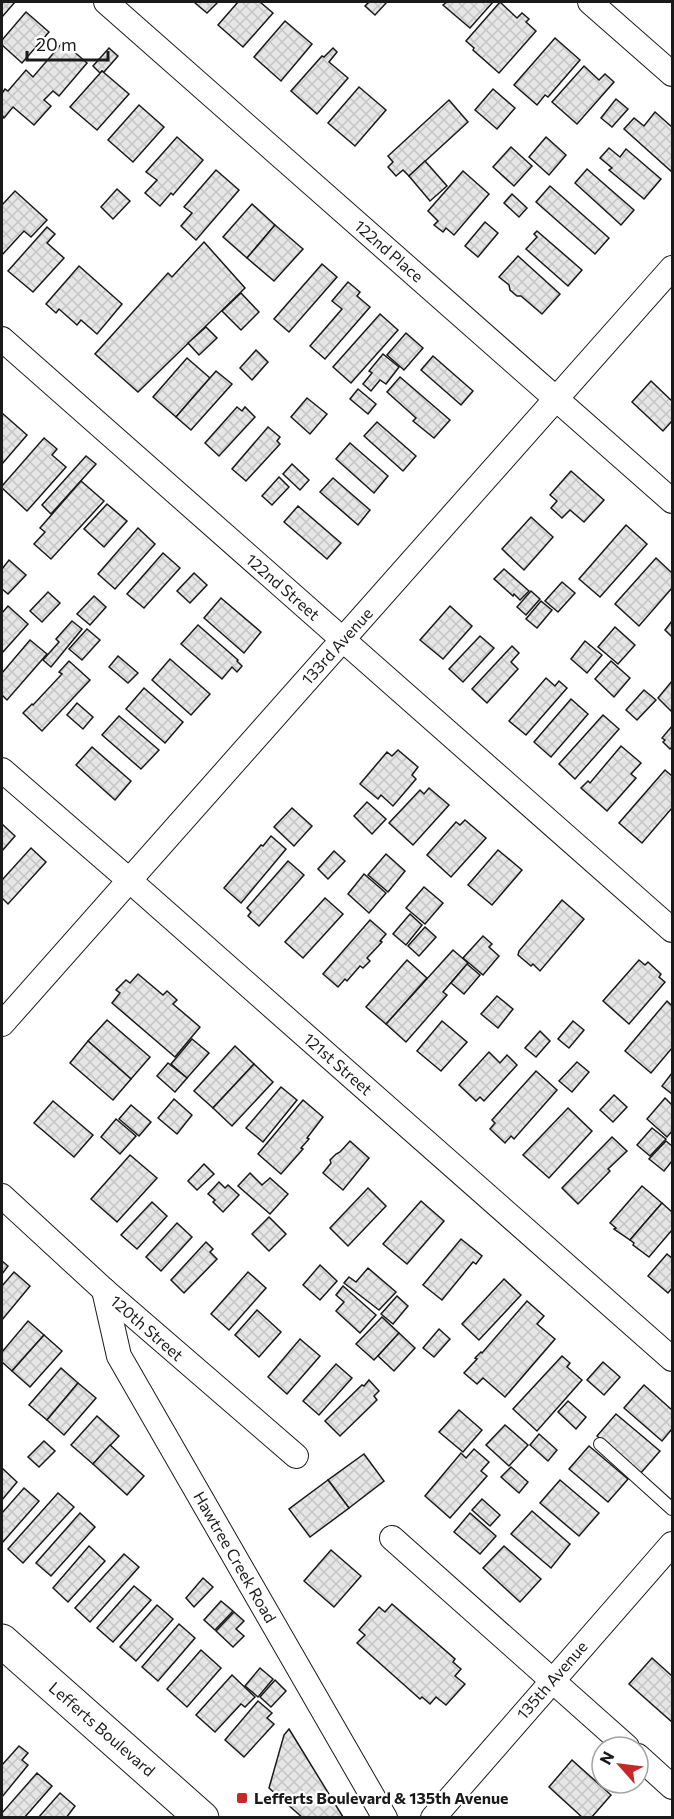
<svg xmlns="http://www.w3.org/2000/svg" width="674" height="1819" viewBox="0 0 674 1819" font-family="Commissioner,sans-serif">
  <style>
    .building { fill: url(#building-cross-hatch); stroke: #1a1a1a; stroke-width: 1.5 }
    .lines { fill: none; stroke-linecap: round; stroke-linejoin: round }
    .service-casing { stroke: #1a1a1a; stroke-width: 14 }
    .minor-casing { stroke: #1a1a1a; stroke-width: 26 }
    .secondary-casing { stroke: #1a1a1a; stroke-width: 35 }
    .service { stroke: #fff; stroke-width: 12 }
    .minor { stroke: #fff; stroke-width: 24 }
    .secondary { stroke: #fff; stroke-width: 33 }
    .poi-dot { fill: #c62828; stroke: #fff; stroke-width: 2 }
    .labels { text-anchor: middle; stroke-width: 4.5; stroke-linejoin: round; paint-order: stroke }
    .street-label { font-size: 16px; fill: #1a1a1a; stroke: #fff }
    .poi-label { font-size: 16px; font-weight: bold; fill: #1a1a1a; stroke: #fff; text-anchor: start }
  </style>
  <defs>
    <pattern id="building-cross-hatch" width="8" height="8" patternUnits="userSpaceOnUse" patternTransform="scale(1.5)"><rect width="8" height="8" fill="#e6e6e6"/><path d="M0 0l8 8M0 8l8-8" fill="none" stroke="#c5c5c5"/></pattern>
  </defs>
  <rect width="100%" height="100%" fill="#fff"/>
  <g class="building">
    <path d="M 2,2 L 15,2 L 2,17 Z"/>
    <path d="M 194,2 L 218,2 L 207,13 Z"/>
    <path d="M 238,2 L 260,2 L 273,13 L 243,47 L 218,25 Z"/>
    <path d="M 369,2 L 387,2 L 375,15 L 365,6 Z"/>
    <path d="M 447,2 L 493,2 L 470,28 L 443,5 Z"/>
    <path d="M 500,2 L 517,18 L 522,13 L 529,19 L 526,22 L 536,31 L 499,73 L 473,50 L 474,48 L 466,41 Z"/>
    <path d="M 26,12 L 49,32 L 22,63 L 2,45 L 2,40 Z"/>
    <path d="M 285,21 L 312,44 L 281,81 L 254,57 Z"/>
    <path d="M 555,38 L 580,60 L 548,97 L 545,95 L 537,105 L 514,85 Z"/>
    <path d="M 63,42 L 87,63 L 59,96 L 53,91 L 44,100 L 51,106 L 34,125 L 13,107 L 4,118 L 2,115 L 2,93 L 5,89 L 8,91 L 26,70 L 33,77 Z"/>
    <path d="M 109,48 L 118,56 L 104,72 L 102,71 L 100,73 L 93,66 Z"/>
    <path d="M 333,48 L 337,52 L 329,62 L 348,78 L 317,114 L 291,91 L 322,56 L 324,57 Z"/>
    <path d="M 584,66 L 599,80 L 605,74 L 614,82 L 577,124 L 552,102 Z"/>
    <path d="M 102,71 L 129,94 L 97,130 L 70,107 Z"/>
    <path d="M 359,87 L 386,110 L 355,146 L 328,123 Z"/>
    <path d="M 493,89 L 515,108 L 497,129 L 475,110 Z"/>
    <path d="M 616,99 L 628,109 L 612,127 L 601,118 Z"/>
    <path d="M 449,100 L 468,122 L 409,176 L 403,170 L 396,176 L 388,167 L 393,162 L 388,156 Z"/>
    <path d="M 139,105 L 164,127 L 133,162 L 108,140 Z"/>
    <path d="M 655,112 L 672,127 L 672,172 L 624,129 L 634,118 L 644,126 Z"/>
    <path d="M 177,137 L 203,160 L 173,195 L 171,193 L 160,206 L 145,193 L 157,180 L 146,172 Z"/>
    <path d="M 546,137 L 566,155 L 549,175 L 529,157 Z"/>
    <path d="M 511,147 L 532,166 L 514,186 L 493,167 Z"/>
    <path d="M 609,148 L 620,157 L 626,149 L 661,179 L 644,199 L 609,170 L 612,168 L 600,158 Z"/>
    <path d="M 425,161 L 447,186 L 430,201 L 409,176 Z"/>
    <path d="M 587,169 L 634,210 L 621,225 L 575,183 Z"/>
    <path d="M 216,170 L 239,190 L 196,240 L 181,226 L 192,213 L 184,207 Z"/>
    <path d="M 463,171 L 489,194 L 454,235 L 446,228 L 443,232 L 434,225 L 438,221 L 428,211 Z"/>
    <path d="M 550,186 L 609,238 L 595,254 L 536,202 Z"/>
    <path d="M 117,189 L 130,201 L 113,219 L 101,207 Z"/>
    <path d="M 15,191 L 47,220 L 31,237 L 24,231 L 2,255 L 2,205 Z"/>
    <path d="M 512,194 L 527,208 L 519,217 L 504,203 Z"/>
    <path d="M 252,204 L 275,225 L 247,258 L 223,237 Z"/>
    <path d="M 485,222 L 498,233 L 478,257 L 465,246 Z"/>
    <path d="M 275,225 L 303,249 L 274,281 L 247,258 Z"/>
    <path d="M 47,227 L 55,234 L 47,243 L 64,258 L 33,292 L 8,271 Z"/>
    <path d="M 537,231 L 582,270 L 568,286 L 526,249 L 537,237 L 534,234 Z"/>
    <path d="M 204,242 L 245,288 L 138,392 L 95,354 L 168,273 L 172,277 Z"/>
    <path d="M 518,256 L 560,294 L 542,314 L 521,296 L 517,296 L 510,290 L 509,285 L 499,277 Z"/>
    <path d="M 322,264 L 337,277 L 289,332 L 274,319 Z"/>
    <path d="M 79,266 L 122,304 L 97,334 L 81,320 L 77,325 L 59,309 L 56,313 L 46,304 Z"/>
    <path d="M 348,282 L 360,292 L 357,296 L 370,307 L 325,359 L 310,346 L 342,309 L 332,301 Z"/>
    <path d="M 241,293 L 259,312 L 241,330 L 222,311 Z"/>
    <path d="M 380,314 L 398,330 L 351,383 L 333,367 Z"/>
    <path d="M 206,327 L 217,338 L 199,355 L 188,343 Z"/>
    <path d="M 406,333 L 423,348 L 404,370 L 387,355 Z"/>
    <path d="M 256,350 L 268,362 L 252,380 L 240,368 Z"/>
    <path d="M 383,354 L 399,367 L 386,384 L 380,380 L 371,391 L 363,384 L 372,373 L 369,371 Z"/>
    <path d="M 433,356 L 473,391 L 461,405 L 421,370 Z"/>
    <path d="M 187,358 L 210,378 L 176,417 L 153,397 Z"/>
    <path d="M 216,371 L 232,384 L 191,430 L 176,417 Z"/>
    <path d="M 400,377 L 450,420 L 434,438 L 413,421 L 416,418 L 387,392 Z"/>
    <path d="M 651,381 L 672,401 L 672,421 L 663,431 L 632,402 Z"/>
    <path d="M 358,389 L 376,404 L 368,414 L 350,399 Z"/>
    <path d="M 307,398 L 327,414 L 310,434 L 291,417 Z"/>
    <path d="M 237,407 L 242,411 L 245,407 L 255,417 L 219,456 L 205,443 Z"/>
    <path d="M 2,413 L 27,435 L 2,464 Z"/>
    <path d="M 377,422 L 416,456 L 403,471 L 364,436 Z"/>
    <path d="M 268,427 L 280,437 L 277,441 L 280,444 L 246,481 L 232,469 Z"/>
    <path d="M 44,438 L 57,449 L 52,455 L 66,467 L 27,511 L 2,488 L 2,486 Z"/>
    <path d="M 350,443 L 388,476 L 374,493 L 336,459 Z"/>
    <path d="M 86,456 L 96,464 L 51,514 L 42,505 Z"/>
    <path d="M 292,464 L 309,480 L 300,490 L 283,474 Z"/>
    <path d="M 571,471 L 604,500 L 584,522 L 570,510 L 562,518 L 551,508 L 557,501 L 550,495 Z"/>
    <path d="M 279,477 L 289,487 L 272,505 L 262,496 Z"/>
    <path d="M 333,478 L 370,510 L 358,525 L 320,492 Z"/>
    <path d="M 81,481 L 104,501 L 51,559 L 34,544 L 45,532 L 40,528 Z"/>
    <path d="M 107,504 L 127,521 L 104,547 L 84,529 Z"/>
    <path d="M 298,506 L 341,543 L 327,559 L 284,522 Z"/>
    <path d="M 531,517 L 553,537 L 524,570 L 502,549 Z"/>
    <path d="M 626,525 L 647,544 L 600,597 L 579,579 Z"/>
    <path d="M 138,528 L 155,544 L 115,589 L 98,574 Z"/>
    <path d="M 163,553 L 180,568 L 144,608 L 127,594 Z"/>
    <path d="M 656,558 L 672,573 L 672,588 L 639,626 L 615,604 Z"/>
    <path d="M 9,560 L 26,575 L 8,594 L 2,589 L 2,569 Z"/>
    <path d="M 504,569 L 529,591 L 520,600 L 514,594 L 513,596 L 494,579 Z"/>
    <path d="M 194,573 L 207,585 L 190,603 L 177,591 Z"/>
    <path d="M 562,582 L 575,593 L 558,612 L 545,601 Z"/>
    <path d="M 531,591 L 540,599 L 526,615 L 517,607 Z"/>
    <path d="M 48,592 L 60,603 L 42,622 L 30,611 Z"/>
    <path d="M 94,596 L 106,607 L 90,625 L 77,614 Z"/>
    <path d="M 221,598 L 261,632 L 244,653 L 204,618 Z"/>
    <path d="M 541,601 L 552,610 L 537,628 L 526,619 Z"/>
    <path d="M 8,606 L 28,624 L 2,653 L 2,613 Z"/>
    <path d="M 450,606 L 472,626 L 443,659 L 420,640 Z"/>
    <path d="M 72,621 L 82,629 L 51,667 L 43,660 L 59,642 L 56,639 Z"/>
    <path d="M 672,621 L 672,637 L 665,630 Z"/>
    <path d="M 198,625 L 238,660 L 237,661 L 242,666 L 237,672 L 232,667 L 222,679 L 181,644 Z"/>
    <path d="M 615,627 L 635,645 L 618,664 L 598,647 Z"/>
    <path d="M 87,629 L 100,640 L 82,660 L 69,649 Z"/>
    <path d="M 480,636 L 494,648 L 463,682 L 449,669 Z"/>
    <path d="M 30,640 L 47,654 L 7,700 L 2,695 L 2,673 Z"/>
    <path d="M 585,641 L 602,655 L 587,673 L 571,659 Z"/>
    <path d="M 512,646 L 519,653 L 511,662 L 518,669 L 487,703 L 472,689 Z"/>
    <path d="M 118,656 L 138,673 L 128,683 L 109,667 Z"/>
    <path d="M 170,659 L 210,694 L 191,715 L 152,680 Z"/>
    <path d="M 69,661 L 90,680 L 42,731 L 23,713 L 32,704 L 33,705 L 62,674 L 59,672 Z"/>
    <path d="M 611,661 L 630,678 L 614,697 L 595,679 Z"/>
    <path d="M 546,678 L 555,686 L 559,681 L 567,688 L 526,735 L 509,721 Z"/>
    <path d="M 672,681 L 672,709 L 671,711 L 658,698 Z"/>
    <path d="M 144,688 L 183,722 L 165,743 L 126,709 Z"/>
    <path d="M 644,690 L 656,700 L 637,720 L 626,710 Z"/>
    <path d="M 571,699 L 588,714 L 551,757 L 534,742 Z"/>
    <path d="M 77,703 L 93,717 L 83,729 L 67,715 Z"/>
    <path d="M 603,715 L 619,729 L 575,779 L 559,764 Z"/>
    <path d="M 119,716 L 159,750 L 141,769 L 102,735 Z"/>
    <path d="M 672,726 L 672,747 L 670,749 L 663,742 L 665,740 L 662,738 Z"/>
    <path d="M 621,746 L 641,763 L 631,774 L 636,778 L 607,811 L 581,788 L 588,781 L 590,783 Z"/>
    <path d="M 92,747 L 131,781 L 115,800 L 76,765 Z"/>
    <path d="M 398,750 L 418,767 L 412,775 L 416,779 L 393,806 L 381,795 L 378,799 L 360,784 L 387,752 L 392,756 Z"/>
    <path d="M 665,770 L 672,776 L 672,808 L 642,843 L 619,823 Z"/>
    <path d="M 429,788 L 449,805 L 413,845 L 389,823 L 420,790 L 424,794 Z"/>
    <path d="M 367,802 L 386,819 L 372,834 L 354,816 Z"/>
    <path d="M 292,808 L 312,826 L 294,846 L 274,827 Z"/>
    <path d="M 465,820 L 486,838 L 451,877 L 427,855 L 456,822 L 460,825 Z"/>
    <path d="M 2,824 L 15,836 L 2,851 Z"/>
    <path d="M 271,836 L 286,849 L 241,903 L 224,888 L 261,845 L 263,846 Z"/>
    <path d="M 31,848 L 46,862 L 8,904 L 2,898 L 2,880 Z"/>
    <path d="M 498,850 L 522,870 L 492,905 L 468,885 Z"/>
    <path d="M 334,851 L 345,861 L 328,879 L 318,869 Z"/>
    <path d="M 386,854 L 405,871 L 388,892 L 368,875 Z"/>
    <path d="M 288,861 L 304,875 L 259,926 L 248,916 L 251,912 L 247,908 Z"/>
    <path d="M 364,874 L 386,893 L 369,913 L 348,894 Z"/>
    <path d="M 424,887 L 443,903 L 425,924 L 406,908 Z"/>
    <path d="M 325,898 L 343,914 L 303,958 L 285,942 Z"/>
    <path d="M 562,900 L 584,919 L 540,971 L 533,964 L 531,966 L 518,955 L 519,951 Z"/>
    <path d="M 410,914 L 422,925 L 406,945 L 393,934 Z"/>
    <path d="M 370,920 L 386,934 L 380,941 L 382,942 L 367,958 L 370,961 L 363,968 L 360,966 L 347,981 L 345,979 L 338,987 L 323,974 Z"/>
    <path d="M 425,927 L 436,937 L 419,956 L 408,946 Z"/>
    <path d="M 483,936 L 492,944 L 489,947 L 499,956 L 483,975 L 463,958 Z"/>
    <path d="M 453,950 L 468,963 L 443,992 L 447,995 L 406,1042 L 386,1024 Z"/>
    <path d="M 407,960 L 427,978 L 386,1024 L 366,1007 Z"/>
    <path d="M 639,960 L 645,965 L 648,962 L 661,974 L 659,977 L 665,982 L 629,1024 L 603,1001 Z"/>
    <path d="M 467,964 L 480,975 L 464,994 L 451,983 Z"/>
    <path d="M 138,974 L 163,995 L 167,991 L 177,1000 L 173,1004 L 200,1027 L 175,1057 L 112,1003 L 120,993 L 116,990 L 126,980 L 130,983 Z"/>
    <path d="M 497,996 L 513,1009 L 498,1028 L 481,1014 Z"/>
    <path d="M 667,1001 L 672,1006 L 672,1048 L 651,1073 L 625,1051 Z"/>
    <path d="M 107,1020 L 150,1057 L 131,1079 L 88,1041 Z"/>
    <path d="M 442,1021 L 467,1042 L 441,1071 L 417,1051 Z"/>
    <path d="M 573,1021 L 584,1030 L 569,1048 L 558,1039 Z"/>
    <path d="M 540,1031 L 550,1041 L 536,1057 L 525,1048 Z"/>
    <path d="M 192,1039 L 209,1053 L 187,1078 L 171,1064 Z"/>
    <path d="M 88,1041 L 131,1079 L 113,1100 L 70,1063 Z"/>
    <path d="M 235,1046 L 254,1064 L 213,1108 L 194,1091 Z"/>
    <path d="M 489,1052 L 500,1063 L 507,1055 L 517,1065 L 484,1101 L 480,1097 L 476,1101 L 459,1085 Z"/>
    <path d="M 577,1062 L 589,1072 L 572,1092 L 559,1081 Z"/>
    <path d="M 168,1063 L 187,1078 L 175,1092 L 157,1076 Z"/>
    <path d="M 254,1064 L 273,1082 L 232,1126 L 213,1108 Z"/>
    <path d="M 536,1071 L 557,1090 L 514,1139 L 511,1136 L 505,1143 L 490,1129 L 495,1123 L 492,1120 Z"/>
    <path d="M 672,1073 L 672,1094 L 662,1086 Z"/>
    <path d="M 281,1087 L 297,1100 L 263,1142 L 246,1128 Z"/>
    <path d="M 614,1095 L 627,1107 L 613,1122 L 600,1110 Z"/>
    <path d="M 665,1098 L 672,1105 L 672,1131 L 667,1137 L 647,1119 Z"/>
    <path d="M 174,1099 L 192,1115 L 177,1134 L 158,1118 Z"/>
    <path d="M 303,1100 L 323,1117 L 307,1138 L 309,1139 L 301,1148 L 303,1149 L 281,1174 L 258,1154 Z"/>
    <path d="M 53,1101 L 93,1135 L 74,1157 L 34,1123 Z"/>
    <path d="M 131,1105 L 151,1122 L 139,1136 L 119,1119 Z"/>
    <path d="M 568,1108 L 592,1131 L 549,1178 L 523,1155 Z"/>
    <path d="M 116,1119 L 136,1136 L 120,1154 L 101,1137 Z"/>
    <path d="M 652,1128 L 666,1139 L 650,1156 L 637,1145 Z"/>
    <path d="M 612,1137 L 627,1151 L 608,1169 L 610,1171 L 578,1204 L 562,1188 Z"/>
    <path d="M 350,1141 L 369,1158 L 343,1190 L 323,1173 L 331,1163 L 330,1160 L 336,1154 L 340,1152 Z"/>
    <path d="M 666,1141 L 672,1146 L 672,1161 L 664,1171 L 649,1159 Z"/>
    <path d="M 130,1155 L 157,1178 L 117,1222 L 91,1199 Z"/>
    <path d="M 204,1164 L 214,1174 L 197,1190 L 188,1181 Z"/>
    <path d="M 250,1173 L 262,1185 L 270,1178 L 288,1194 L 270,1214 L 238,1186 Z"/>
    <path d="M 219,1182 L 225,1188 L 228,1185 L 239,1195 L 223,1212 L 213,1202 L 215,1200 L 208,1194 Z"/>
    <path d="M 642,1186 L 662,1203 L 630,1240 L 614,1229 L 616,1228 L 610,1223 Z"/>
    <path d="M 368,1188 L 386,1206 L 348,1246 L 330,1228 Z"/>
    <path d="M 421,1201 L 444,1221 L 407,1264 L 383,1244 Z"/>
    <path d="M 152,1202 L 167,1216 L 137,1249 L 121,1235 Z"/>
    <path d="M 662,1203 L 672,1212 L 672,1230 L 649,1257 L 633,1245 L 634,1243 L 630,1240 Z"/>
    <path d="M 269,1217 L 286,1234 L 269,1251 L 252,1234 Z"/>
    <path d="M 177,1223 L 192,1237 L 161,1271 L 146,1257 Z"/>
    <path d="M 461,1239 L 482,1256 L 476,1264 L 473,1262 L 442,1300 L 423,1285 Z"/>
    <path d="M 206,1242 L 213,1249 L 210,1252 L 217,1259 L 184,1293 L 171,1280 Z"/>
    <path d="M 667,1254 L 672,1258 L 672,1288 L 668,1293 L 648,1276 Z"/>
    <path d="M 2,1261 L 8,1266 L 2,1274 Z"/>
    <path d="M 320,1265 L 337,1281 L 320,1300 L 303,1285 Z"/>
    <path d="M 368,1268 L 396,1292 L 379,1310 L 344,1283 L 349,1277 L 356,1282 Z"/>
    <path d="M 14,1272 L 30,1286 L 2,1320 L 2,1286 Z"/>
    <path d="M 248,1272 L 266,1288 L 229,1330 L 211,1314 Z"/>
    <path d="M 504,1279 L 521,1295 L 479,1340 L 462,1324 Z"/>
    <path d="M 343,1286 L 376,1315 L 360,1333 L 336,1311 L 344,1302 L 336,1295 Z"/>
    <path d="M 397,1296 L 408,1306 L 393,1324 L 381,1314 Z"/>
    <path d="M 527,1301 L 544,1316 L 537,1324 L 555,1339 L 505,1397 L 483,1378 L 477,1384 L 464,1373 L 477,1359 L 475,1358 L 481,1352 L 482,1353 Z"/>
    <path d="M 257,1310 L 281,1332 L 259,1357 L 235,1335 Z"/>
    <path d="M 382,1317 L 399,1333 L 374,1360 L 356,1344 Z"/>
    <path d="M 28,1321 L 44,1335 L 12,1371 L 2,1362 L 2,1352 Z"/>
    <path d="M 439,1329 L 450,1339 L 434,1357 L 423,1348 Z"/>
    <path d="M 399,1333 L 415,1348 L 394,1371 L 378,1356 Z"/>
    <path d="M 44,1335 L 62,1351 L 30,1387 L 12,1371 Z"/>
    <path d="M 300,1339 L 320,1356 L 287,1394 L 268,1377 Z"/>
    <path d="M 562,1356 L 570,1363 L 567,1367 L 582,1380 L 537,1431 L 513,1409 Z"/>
    <path d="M 603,1362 L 620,1377 L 604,1395 L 587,1380 Z"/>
    <path d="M 336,1364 L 352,1378 L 319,1415 L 303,1401 Z"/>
    <path d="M 61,1368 L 78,1383 L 47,1420 L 29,1405 Z"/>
    <path d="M 369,1380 L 379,1391 L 374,1396 L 377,1400 L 340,1436 L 325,1421 L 362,1385 L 364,1386 Z"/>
    <path d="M 78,1383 L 96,1398 L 64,1435 L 47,1420 Z"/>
    <path d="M 644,1385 L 672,1410 L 672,1429 L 662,1441 L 624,1408 Z"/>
    <path d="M 568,1401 L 586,1417 L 576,1429 L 558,1412 Z"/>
    <path d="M 459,1410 L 482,1430 L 463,1452 L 439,1432 Z"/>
    <path d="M 616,1414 L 660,1451 L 640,1474 L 597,1436 Z"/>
    <path d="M 97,1416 L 119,1436 L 93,1464 L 71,1445 Z"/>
    <path d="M 505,1425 L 528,1445 L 509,1466 L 486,1445 Z"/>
    <path d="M 539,1434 L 557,1450 L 548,1461 L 530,1445 Z"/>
    <path d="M 44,1441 L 55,1451 L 39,1467 L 28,1457 Z"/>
    <path d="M 110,1445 L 144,1476 L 127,1495 L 93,1464 Z"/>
    <path d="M 589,1446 L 628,1479 L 608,1502 L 569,1469 Z"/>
    <path d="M 474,1449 L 489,1462 L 481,1471 L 487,1476 L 450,1518 L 425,1496 L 461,1453 L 466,1458 Z"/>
    <path d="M 364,1454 L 384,1481 L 349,1508 L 328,1480 Z"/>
    <path d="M 511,1467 L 528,1482 L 519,1493 L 501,1477 Z"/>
    <path d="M 2,1468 L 17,1482 L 2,1500 Z"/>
    <path d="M 328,1480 L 349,1508 L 310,1537 L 289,1509 Z"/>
    <path d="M 560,1480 L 599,1513 L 579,1536 L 540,1503 Z"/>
    <path d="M 24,1488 L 39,1501 L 2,1543 L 2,1513 Z"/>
    <path d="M 58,1493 L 74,1507 L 23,1563 L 8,1549 Z"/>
    <path d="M 482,1499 L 500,1515 L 490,1526 L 472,1510 Z"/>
    <path d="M 532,1511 L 570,1544 L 551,1568 L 511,1534 Z"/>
    <path d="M 80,1513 L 95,1527 L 51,1576 L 36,1563 Z"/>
    <path d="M 470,1513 L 496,1536 L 480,1554 L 454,1532 Z"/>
    <path d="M 89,1546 L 105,1561 L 68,1602 L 53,1588 Z"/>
    <path d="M 504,1546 L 541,1579 L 520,1602 L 483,1568 Z"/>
    <path d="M 331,1550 L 361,1576 L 334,1607 L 304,1581 Z"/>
    <path d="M 124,1554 L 139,1567 L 90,1622 L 75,1608 Z"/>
    <path d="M 203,1578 L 213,1587 L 194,1607 L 186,1598 Z"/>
    <path d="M 134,1586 L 151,1600 L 113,1642 L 97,1628 Z"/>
    <path d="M 221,1601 L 233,1611 L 215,1630 L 204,1620 Z"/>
    <path d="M 392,1604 L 455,1659 L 453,1662 L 461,1669 L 455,1676 L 465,1684 L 446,1705 L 436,1697 L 430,1704 L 422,1697 L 420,1699 L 357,1643 L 365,1635 L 359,1630 L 379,1607 L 385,1612 Z"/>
    <path d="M 157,1605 L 173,1619 L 136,1661 L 120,1647 Z"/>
    <path d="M 234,1612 L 244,1621 L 236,1629 L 244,1636 L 233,1647 L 216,1631 Z"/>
    <path d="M 179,1624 L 195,1638 L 158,1681 L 142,1667 Z"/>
    <path d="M 201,1650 L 221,1668 L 187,1707 L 167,1689 Z"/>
    <path d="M 652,1658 L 672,1676 L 672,1722 L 629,1684 Z"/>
    <path d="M 260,1668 L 273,1679 L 258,1697 L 245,1686 Z"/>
    <path d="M 232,1675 L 255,1697 L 245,1707 L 241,1704 L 215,1732 L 196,1715 Z"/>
    <path d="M 275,1680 L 286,1691 L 271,1707 L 260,1697 Z"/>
    <path d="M 258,1701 L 272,1713 L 267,1718 L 274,1724 L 244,1757 L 225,1740 Z"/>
    <path d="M 289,1729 L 343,1817 L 343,1818 L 303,1818 L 269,1788 L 284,1735 Z"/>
    <path d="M 19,1746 L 28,1753 L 22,1760 L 28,1765 L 2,1797 L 2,1765 Z"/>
    <path d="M 572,1760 L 611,1795 L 591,1818 L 583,1818 L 549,1787 Z"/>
    <path d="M 37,1773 L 52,1786 L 24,1818 L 2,1818 L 2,1813 Z"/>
    <path d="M 60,1793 L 75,1806 L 66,1818 L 38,1818 Z"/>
  </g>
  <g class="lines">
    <g class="service-casing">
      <path id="service" d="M 600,1444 L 672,1509"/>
    </g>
    <g class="minor-casing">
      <g id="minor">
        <path d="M 106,2 L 672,501"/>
        <path d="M 590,2 L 672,74"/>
        <path d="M 2,339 L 672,930"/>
        <path d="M 2,770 L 129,880 L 672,1359"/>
        <path d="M 2,1024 L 672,268"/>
        <path d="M 2,1196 L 104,1290 L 296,1456"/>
        <path d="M 104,1290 L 119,1356 L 385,1818"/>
        <path d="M 392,1538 L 627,1747"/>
        <path d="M 638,1756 L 672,1787"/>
        <path d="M 433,1818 L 672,1544"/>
      </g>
    </g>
    <g class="secondary-casing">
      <path id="secondary" d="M 2,1641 L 202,1818"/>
    </g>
    <use href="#service" class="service"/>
    <use href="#minor" class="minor"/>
    <use href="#secondary" class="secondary"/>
  </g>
  <rect class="poi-dot" x="236" y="1792" width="12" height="12" rx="3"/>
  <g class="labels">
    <g class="street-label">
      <text transform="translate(389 251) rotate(41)" y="6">122nd Place</text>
      <text transform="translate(283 587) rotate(41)" y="6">122nd Street</text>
      <text transform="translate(337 646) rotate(-48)" y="6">133rd Avenue</text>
      <text transform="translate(338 1064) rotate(41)" y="6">121st Street</text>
      <text transform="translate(147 1328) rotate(41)" y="6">120th Street</text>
      <text transform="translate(235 1557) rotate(60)" y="6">Hawtree Creek Road</text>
      <text transform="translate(552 1680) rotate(-49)" y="6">135th Avenue</text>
      <text transform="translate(102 1729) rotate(41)" y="6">Lefferts Boulevard</text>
    </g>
    <g class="poi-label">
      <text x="254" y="1804">Lefferts Boulevard &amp; 135th Avenue</text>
    </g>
  </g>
  <rect width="674" height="1819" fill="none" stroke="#1a1a1a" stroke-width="6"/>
  <g transform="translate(620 1765) rotate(298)"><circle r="28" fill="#ffffff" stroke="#a3a3a3" stroke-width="1.5"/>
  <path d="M0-4.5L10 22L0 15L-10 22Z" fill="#c62828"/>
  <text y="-9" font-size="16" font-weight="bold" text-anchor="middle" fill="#1a1a1a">N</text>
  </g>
  <path d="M27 51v9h81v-9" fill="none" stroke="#1a1a1a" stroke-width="3"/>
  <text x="36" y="51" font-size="18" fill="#1a1a1a" stroke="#ffffff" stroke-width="4.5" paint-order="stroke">20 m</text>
</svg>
